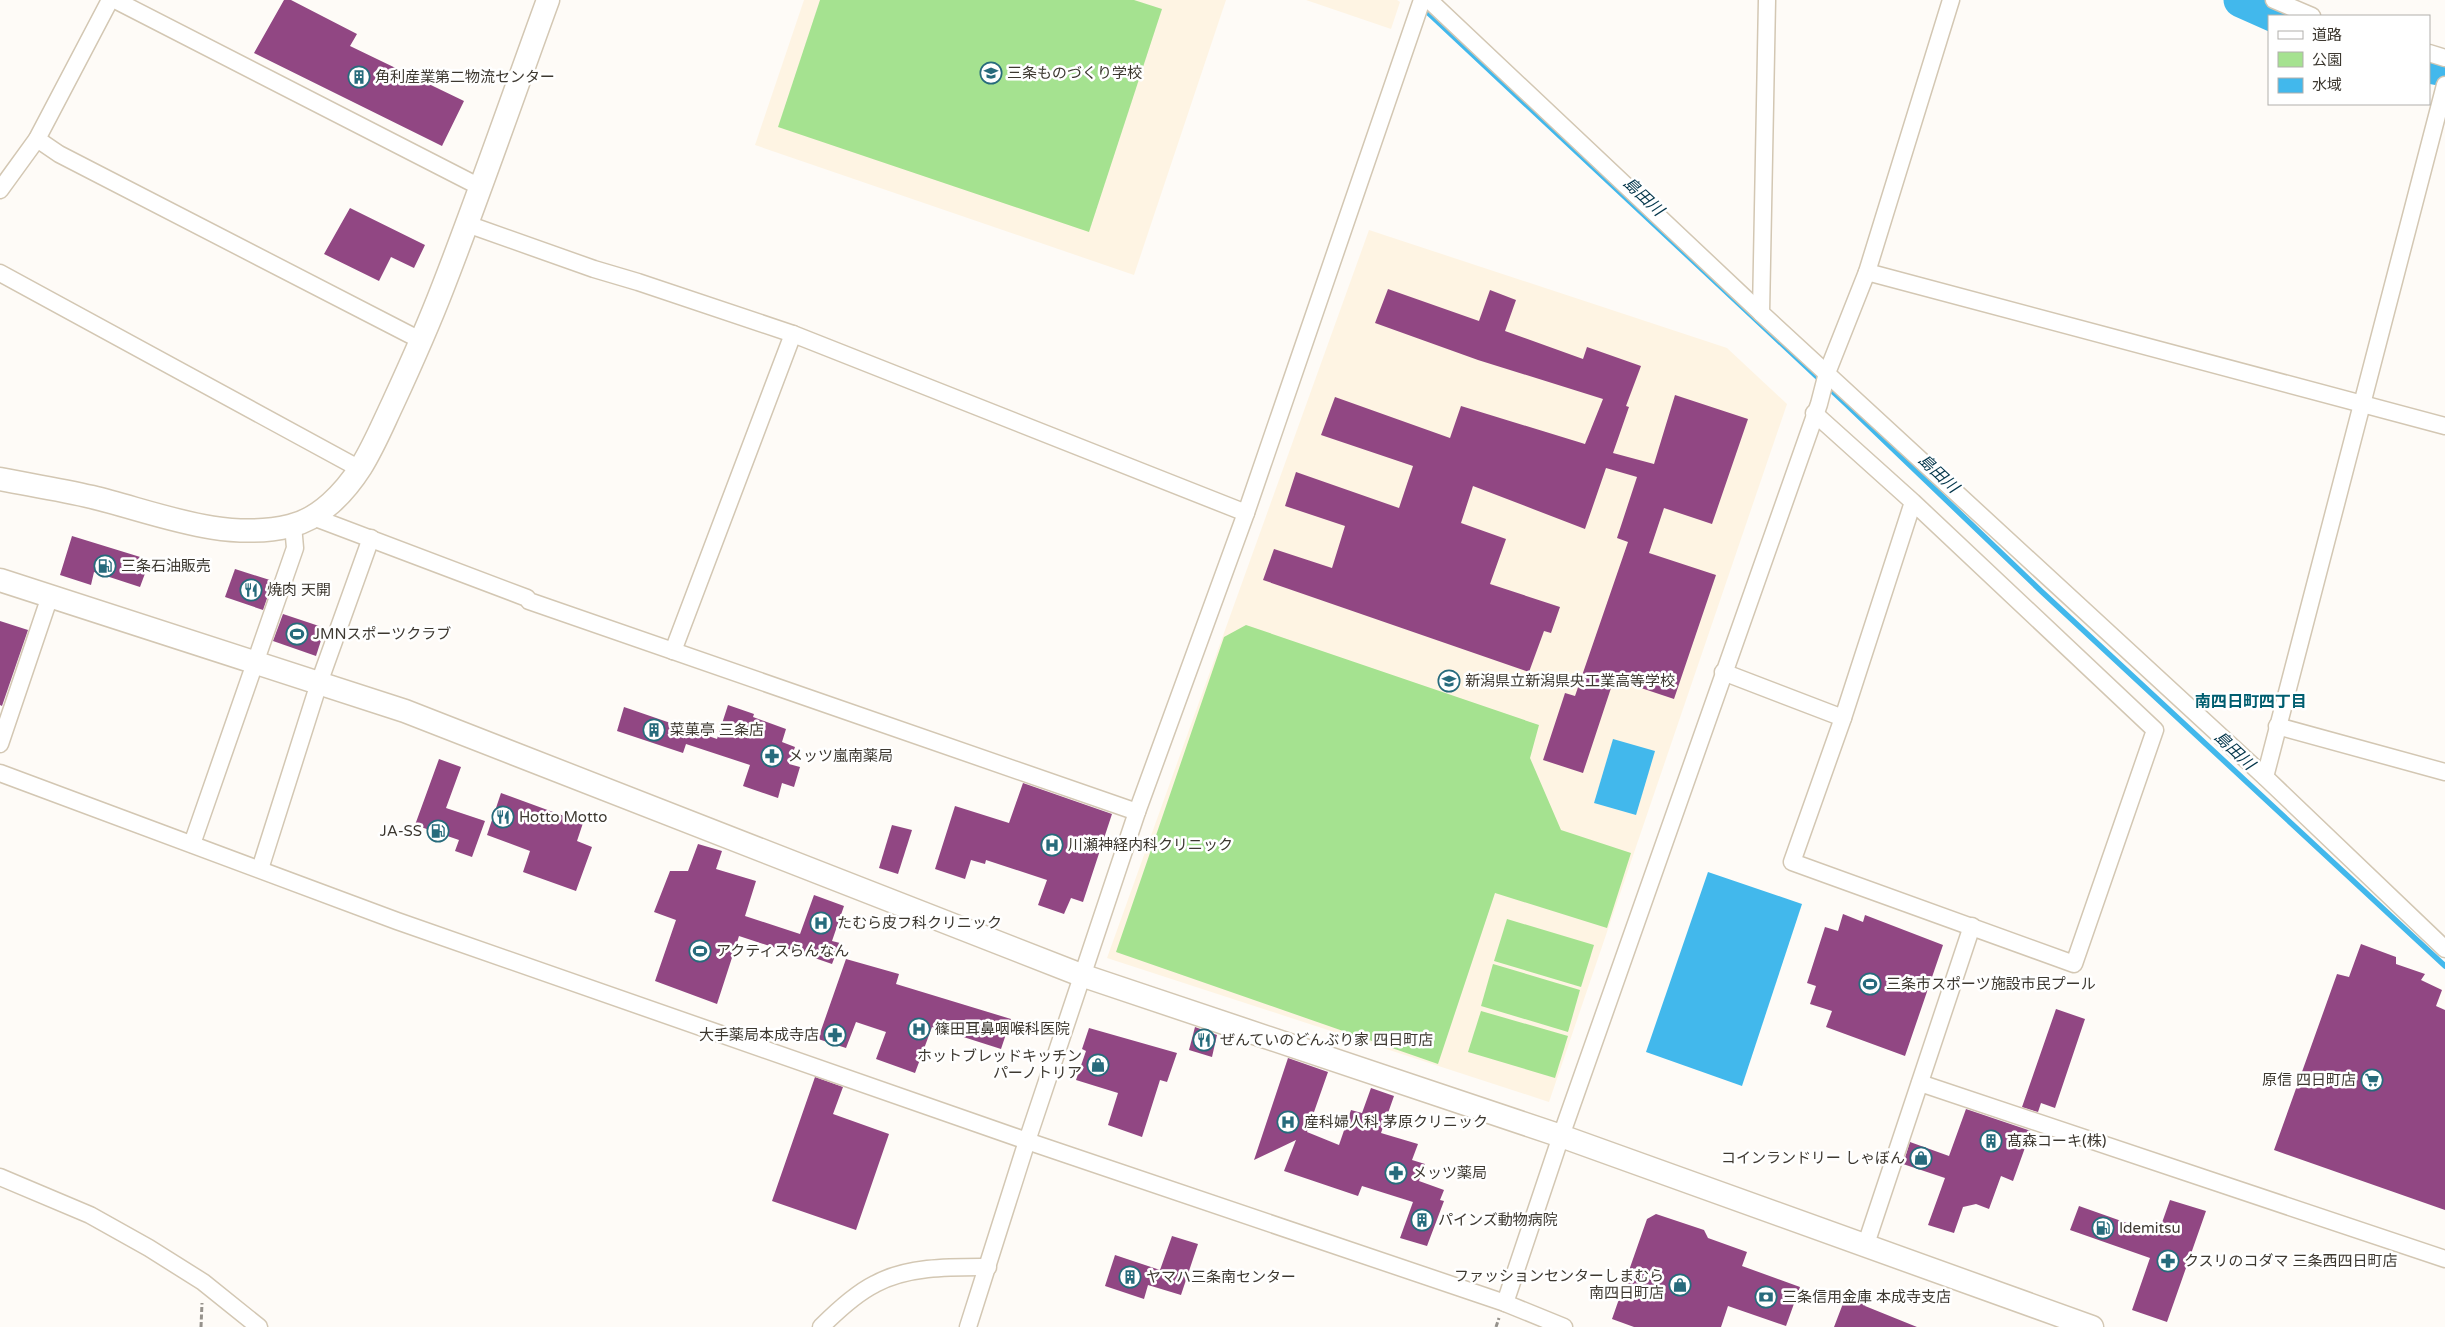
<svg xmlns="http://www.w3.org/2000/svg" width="2445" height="1327" viewBox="0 0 2445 1327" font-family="'Varela Round','Noto Sans JP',sans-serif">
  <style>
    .built { fill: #fef4e3 }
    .green { fill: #a5e290 }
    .water { fill: #42b8ec }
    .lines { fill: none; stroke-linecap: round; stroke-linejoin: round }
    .stream { stroke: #42b8ec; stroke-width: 5.5 }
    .river { stroke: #42b8ec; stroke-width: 35 }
    .building { fill: #914783 }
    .street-casing { stroke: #d3c7b3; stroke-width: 19 }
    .secondary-casing { stroke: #d3c7b3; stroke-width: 25 }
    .path { stroke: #96928c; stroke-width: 3; stroke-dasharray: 5 2.5; stroke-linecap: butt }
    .street { stroke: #fff; stroke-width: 16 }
    .secondary { stroke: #fff; stroke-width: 22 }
    .labels { text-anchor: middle; stroke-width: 5; stroke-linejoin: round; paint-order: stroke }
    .poi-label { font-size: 15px; fill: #3d3830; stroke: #fff; text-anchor: start }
    .water-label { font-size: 16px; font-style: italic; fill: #003449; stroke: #fff }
    .neighbourhood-label { font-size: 16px; font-weight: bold; fill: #005e70; stroke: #fff }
  </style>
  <rect width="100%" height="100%" fill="#fefbf7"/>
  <g class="built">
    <path d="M 804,0 L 1226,0 L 1134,275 L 755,145 Z"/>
    <path d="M 1306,0 L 1397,0 L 1400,2 L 1391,29 Z"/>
    <path d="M 1369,230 L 1727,348 L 1787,404 L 1549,1102 L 1107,958 Z"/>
  </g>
  <g class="green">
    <path d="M 820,0 L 1134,0 L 1162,9 L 1089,232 L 778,127 Z"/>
    <path d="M 1246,625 L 1539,725 L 1530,758 L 1561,830 L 1631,853 L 1607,928 L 1495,893 L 1438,1064 L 1116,952 L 1224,637 Z"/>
    <path d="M 1507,919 L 1594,945 L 1581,987 L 1494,961 Z"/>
    <path d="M 1493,964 L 1580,990 L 1568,1032 L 1481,1006 Z"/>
    <path d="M 1481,1011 L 1568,1036 L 1555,1078 L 1468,1052 Z"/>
  </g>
  <g class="water">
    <path d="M 1613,739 L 1655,751 L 1636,815 L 1594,803 Z"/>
    <path d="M 1708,872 L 1802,904 L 1742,1086 L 1646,1052 Z"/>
  </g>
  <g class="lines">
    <path class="stream" d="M 1422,7 L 1846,404 L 2041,591 L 2445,966"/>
    <g class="river">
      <path d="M 2241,0 L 2277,16"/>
      <path d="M 2429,66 L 2445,69"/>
    </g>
  </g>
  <g class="building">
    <path d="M 284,0 L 291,0 L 357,34 L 350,46 L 464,101 L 442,146 L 254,53 Z"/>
    <path d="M 350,208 L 425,245 L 414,268 L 391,257 L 379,281 L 324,254 Z"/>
    <path d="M 1388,289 L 1479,321 L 1490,290 L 1516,300 L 1505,331 L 1583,359 L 1587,347 L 1641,366 L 1626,406 L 1629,407 L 1613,453 L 1654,464 L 1675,395 L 1748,419 L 1712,524 L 1664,508 L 1649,553 L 1716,575 L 1674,699 L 1614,679 L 1583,773 L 1543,760 L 1565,693 L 1575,696 L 1628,542 L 1617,538 L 1637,477 L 1606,468 L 1585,529 L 1473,486 L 1461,523 L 1506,539 L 1490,584 L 1560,607 L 1551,633 L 1544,631 L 1529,672 L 1263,580 L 1274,549 L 1332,568 L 1345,526 L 1285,506 L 1296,472 L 1399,508 L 1413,466 L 1321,435 L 1335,397 L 1450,438 L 1461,406 L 1585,444 L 1603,399 L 1478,360 L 1375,323 Z"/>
    <path d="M 72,536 L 150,560 L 140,587 L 94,572 L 91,585 L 60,575 Z"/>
    <path d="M 235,569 L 273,581 L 263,610 L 225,597 Z"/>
    <path d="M 283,614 L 325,628 L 316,656 L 273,641 Z"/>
    <path d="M 0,621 L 28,630 L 2,706 L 0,705 Z"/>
    <path d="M 728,705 L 754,714 L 753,717 L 786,729 L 782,742 L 795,747 L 789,764 L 800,767 L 794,787 L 782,783 L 778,798 L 743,786 L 750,765 L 686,744 L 683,753 L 617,731 L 624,707 L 717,739 Z"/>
    <path d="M 439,759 L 461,767 L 446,808 L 485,821 L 472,857 L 455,851 L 459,840 L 415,825 Z"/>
    <path d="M 1023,783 L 1112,814 L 1083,902 L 1071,898 L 1064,914 L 1038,905 L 1047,880 L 986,860 L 985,864 L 971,860 L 965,879 L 935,869 L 955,806 L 1009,823 Z"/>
    <path d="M 501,793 L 583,823 L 577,841 L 592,847 L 576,891 L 523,872 L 530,851 L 487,835 Z"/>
    <path d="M 892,825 L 912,830 L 898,874 L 879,868 Z"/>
    <path d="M 698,844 L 722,851 L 716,869 L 756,881 L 745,916 L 800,934 L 814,895 L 844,906 L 832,941 L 840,943 L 832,964 L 783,947 L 782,950 L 739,936 L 717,1004 L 655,981 L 676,920 L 654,912 L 670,871 L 688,871 Z"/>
    <path d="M 1843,914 L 1863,922 L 1865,915 L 1943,945 L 1905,1056 L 1826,1027 L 1832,1011 L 1810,1004 L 1816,986 L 1807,983 L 1825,927 L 1838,931 Z"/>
    <path d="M 2361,944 L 2396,957 L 2396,964 L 2425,974 L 2421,980 L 2442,990 L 2436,1006 L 2445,1010 L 2445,1210 L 2274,1150 L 2337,974 L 2349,977 Z"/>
    <path d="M 846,959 L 899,974 L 896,984 L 1011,1019 L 1001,1049 L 932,1027 L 915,1073 L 876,1059 L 886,1032 L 856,1022 L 846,1048 L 818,1039 Z"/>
    <path d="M 2056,1009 L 2085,1019 L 2055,1108 L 2041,1103 L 2038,1112 L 2022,1107 Z"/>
    <path d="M 1195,1027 L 1217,1035 L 1212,1057 L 1189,1050 Z"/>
    <path d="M 1089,1028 L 1177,1053 L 1167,1082 L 1160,1080 L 1142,1137 L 1108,1125 L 1118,1093 L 1076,1080 L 1086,1051 L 1082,1049 Z"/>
    <path d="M 1288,1058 L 1328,1072 L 1307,1132 L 1339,1145 L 1351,1110 L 1362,1113 L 1371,1088 L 1394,1096 L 1381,1133 L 1418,1144 L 1412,1160 L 1425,1164 L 1419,1181 L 1444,1190 L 1440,1200 L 1444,1201 L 1427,1246 L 1400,1238 L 1413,1202 L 1362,1186 L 1358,1196 L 1284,1171 L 1296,1140 L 1254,1160 Z"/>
    <path d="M 815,1077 L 843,1087 L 833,1114 L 889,1134 L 856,1230 L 772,1201 Z"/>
    <path d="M 1966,1109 L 2031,1131 L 2013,1181 L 2001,1176 L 1989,1209 L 1976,1204 L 1963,1207 L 1954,1233 L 1928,1225 L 1945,1178 L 1903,1164 L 1910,1142 L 1949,1156 Z"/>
    <path d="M 2170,1200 L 2206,1211 L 2167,1322 L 2132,1310 L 2150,1258 L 2070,1230 L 2079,1206 L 2158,1234 Z"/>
    <path d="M 1656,1214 L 1704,1230 L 1708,1238 L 1747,1252 L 1742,1266 L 1800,1287 L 1786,1326 L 1728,1306 L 1721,1327 L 1634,1327 L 1612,1319 L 1647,1219 Z"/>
    <path d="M 1172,1236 L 1198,1244 L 1181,1295 L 1148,1285 L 1144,1299 L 1105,1286 L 1115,1255 L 1160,1270 Z"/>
    <path d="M 1847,1293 L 1867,1300 L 1865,1306 L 1917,1327 L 1834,1327 Z"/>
  </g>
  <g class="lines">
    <g class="street-casing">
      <g id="street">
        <path d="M 115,0 L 480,187"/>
        <path d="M 1429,0 L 1761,313"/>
        <path d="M 1767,0 L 1761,313 L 2265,777 L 2445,949"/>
        <path d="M 2274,0 L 2312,16"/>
        <path d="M 2429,53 L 2445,58"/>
        <path d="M 37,139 L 59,154 L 422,341"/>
        <path d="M 0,190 L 37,139 L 110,0"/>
        <path d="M 467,224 L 594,269 L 638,282 L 793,334 L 1246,513"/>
        <path d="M 1867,272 L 2445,426"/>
        <path d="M 0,273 L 360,469"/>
        <path d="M 1814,413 L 1913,502 L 2155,730 L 2074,964 L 1792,862 L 1843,718 L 1913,502"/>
        <path d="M 313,517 L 527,598 L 529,601 L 1137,812"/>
        <path d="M 673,651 L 793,334"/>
        <path d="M 1723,672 L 1843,718"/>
        <path d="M 2277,726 L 2445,772"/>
        <path d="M 0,744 L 50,596"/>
        <path d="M 0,773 L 397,921 L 1027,1141 L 1505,1303 L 1564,1327"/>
        <path d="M 2265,777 L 2445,85"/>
        <path d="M 192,844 L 295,548 L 293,525"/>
        <path d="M 260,869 L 319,683 L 371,538"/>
        <path d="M 1920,1083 L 2445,1259"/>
        <path d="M 0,1177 L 90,1215 L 149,1248 L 203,1282 L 259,1327"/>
        <path d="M 1865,1247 L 1972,926"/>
        <path d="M 1505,1303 L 1561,1136 L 1819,404 L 1827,373 L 1867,272 L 1951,0"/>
        <path d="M 821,1327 C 837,1311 855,1294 875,1284 C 908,1266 952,1267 988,1267"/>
        <path d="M 968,1327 L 1027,1141 L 1137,812 L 1246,513 L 1422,0"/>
      </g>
    </g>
    <g class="secondary-casing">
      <g id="secondary">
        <path d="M 0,479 C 31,485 62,490 92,497 C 157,513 224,542 290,526 C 320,519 345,492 361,467 C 374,446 383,424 393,403 C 411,364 428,326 443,287 C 480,192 513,96 548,0"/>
        <path d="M 0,580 L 405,711 L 1081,975 L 1561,1136 L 2092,1327"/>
      </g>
    </g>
    <g class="path">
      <path d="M 201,1327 L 202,1303"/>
      <path d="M 1496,1327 L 1499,1318"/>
    </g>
    <use href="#street" class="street"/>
    <use href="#secondary" class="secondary"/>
  </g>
  <defs>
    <g id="school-ring" transform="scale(1.125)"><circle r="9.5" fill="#fff" stroke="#276b7c" stroke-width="1.5"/><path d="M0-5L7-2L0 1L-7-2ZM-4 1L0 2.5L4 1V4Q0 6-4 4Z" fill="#276b7c"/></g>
    <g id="building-ring" transform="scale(1.125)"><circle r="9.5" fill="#fff" stroke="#276b7c" stroke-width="1.5"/><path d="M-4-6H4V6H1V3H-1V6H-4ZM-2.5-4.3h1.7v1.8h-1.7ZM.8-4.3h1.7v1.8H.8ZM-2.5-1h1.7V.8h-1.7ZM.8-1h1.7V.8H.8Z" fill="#276b7c"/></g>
    <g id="fuel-ring" transform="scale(1.125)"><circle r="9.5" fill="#fff" stroke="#276b7c" stroke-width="1.5"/><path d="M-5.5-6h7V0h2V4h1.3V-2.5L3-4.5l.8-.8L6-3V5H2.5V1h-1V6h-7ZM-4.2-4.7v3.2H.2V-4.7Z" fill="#276b7c"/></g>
    <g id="restaurant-ring" transform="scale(1.125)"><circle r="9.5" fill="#fff" stroke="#276b7c" stroke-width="1.5"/><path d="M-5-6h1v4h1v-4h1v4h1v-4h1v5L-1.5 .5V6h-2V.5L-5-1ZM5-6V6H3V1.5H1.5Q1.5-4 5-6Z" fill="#276b7c"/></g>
    <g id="stadium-ring" transform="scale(1.125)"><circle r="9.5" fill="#fff" stroke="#276b7c" stroke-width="1.5"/><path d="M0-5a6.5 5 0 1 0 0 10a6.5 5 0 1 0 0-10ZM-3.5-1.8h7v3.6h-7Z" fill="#276b7c"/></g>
    <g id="pharmacy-ring" transform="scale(1.125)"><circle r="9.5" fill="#fff" stroke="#276b7c" stroke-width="1.5"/><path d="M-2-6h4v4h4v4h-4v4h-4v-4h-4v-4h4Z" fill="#276b7c"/></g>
    <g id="hospital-ring" transform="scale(1.125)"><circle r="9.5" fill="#fff" stroke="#276b7c" stroke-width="1.5"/><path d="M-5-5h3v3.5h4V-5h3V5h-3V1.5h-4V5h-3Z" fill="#276b7c"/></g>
    <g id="shop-ring" transform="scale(1.125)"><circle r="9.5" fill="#fff" stroke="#276b7c" stroke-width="1.5"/><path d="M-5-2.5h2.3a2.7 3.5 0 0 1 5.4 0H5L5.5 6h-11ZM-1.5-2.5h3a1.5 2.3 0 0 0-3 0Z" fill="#276b7c"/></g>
    <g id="supermarket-ring" transform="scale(1.125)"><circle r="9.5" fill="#fff" stroke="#276b7c" stroke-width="1.5"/><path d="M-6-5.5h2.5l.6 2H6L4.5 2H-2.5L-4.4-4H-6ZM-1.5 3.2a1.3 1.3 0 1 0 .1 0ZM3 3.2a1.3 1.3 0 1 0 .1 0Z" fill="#276b7c"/></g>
    <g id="bank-ring" transform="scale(1.125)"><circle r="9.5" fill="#fff" stroke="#276b7c" stroke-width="1.5"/><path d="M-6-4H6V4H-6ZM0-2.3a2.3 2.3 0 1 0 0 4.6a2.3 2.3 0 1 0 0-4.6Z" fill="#276b7c"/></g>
  </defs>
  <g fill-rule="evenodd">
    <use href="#school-ring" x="991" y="73"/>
    <use href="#building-ring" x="359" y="77"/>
    <use href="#fuel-ring" x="105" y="566"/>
    <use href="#restaurant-ring" x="251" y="590"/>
    <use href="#stadium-ring" x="297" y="634"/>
    <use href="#school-ring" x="1449" y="681"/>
    <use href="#building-ring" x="654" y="730"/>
    <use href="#pharmacy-ring" x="772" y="756"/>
    <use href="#restaurant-ring" x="503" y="817"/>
    <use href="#fuel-ring" x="438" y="831"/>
    <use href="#hospital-ring" x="1052" y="845"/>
    <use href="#hospital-ring" x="821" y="923"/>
    <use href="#stadium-ring" x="700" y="951"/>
    <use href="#stadium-ring" x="1870" y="984"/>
    <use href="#hospital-ring" x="919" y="1029"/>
    <use href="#pharmacy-ring" x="835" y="1035"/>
    <use href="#restaurant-ring" x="1204" y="1040"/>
    <use href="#shop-ring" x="1098" y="1065"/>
    <use href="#supermarket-ring" x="2372" y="1080"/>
    <use href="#hospital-ring" x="1288" y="1122"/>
    <use href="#building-ring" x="1991" y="1141"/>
    <use href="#shop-ring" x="1921" y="1158"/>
    <use href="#pharmacy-ring" x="1396" y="1173"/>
    <use href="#building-ring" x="1422" y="1220"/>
    <use href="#fuel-ring" x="2103" y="1228"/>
    <use href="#pharmacy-ring" x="2168" y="1261"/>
    <use href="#building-ring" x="1130" y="1277"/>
    <use href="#shop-ring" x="1680" y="1285"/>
    <use href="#bank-ring" x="1766" y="1297"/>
  </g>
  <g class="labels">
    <g class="poi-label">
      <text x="1007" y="78">三条ものづくり学校</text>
      <text x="375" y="82">角利産業第二物流センター</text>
      <text x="121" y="571">三条石油販売</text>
      <text x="267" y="595">焼肉 天開</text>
      <text x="313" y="639">JMNスポーツクラブ</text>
      <text x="1465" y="686">新潟県立新潟県央工業高等学校</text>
      <text x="670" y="735">菜菓亭 三条店</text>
      <text x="788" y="761">メッツ嵐南薬局</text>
      <text x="519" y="822">Hotto Motto</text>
      <text x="422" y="836" text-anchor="end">JA-SS</text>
      <text x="1068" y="850">川瀬神経内科クリニック</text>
      <text x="837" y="928">たむら皮フ科クリニック</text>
      <text x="716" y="956">アクティスらんなん</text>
      <text x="1886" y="989">三条市スポーツ施設市民プール</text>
      <text x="935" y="1034">篠田耳鼻咽喉科医院</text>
      <text x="819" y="1040" text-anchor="end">大手薬局本成寺店</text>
      <text x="1220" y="1045">ぜんていのどんぶり家 四日町店</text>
      <text x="1082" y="1061" text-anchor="end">ホットブレッドキッチン<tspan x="1082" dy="17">パーノトリア</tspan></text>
      <text x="2356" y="1085" text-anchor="end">原信 四日町店</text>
      <text x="1304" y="1127">産科婦人科 茅原クリニック</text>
      <text x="2007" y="1146">髙森コーキ(株)</text>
      <text x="1905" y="1163" text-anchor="end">コインランドリー しゃぼん</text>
      <text x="1412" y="1178">メッツ薬局</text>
      <text x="1438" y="1225">パインズ動物病院</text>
      <text x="2119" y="1233">Idemitsu</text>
      <text x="2184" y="1266">クスリのコダマ 三条西四日町店</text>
      <text x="1664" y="1281" text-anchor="end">ファッションセンターしまむら<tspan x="1664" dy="17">南四日町店</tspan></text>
      <text x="1146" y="1282">ヤマハ三条南センター</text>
      <text x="1782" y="1302">三条信用金庫 本成寺支店</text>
    </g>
    <g class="water-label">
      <text transform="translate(1644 196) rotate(43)" y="6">島田川</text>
      <text transform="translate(1939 473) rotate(43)" y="6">島田川</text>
      <text transform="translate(2235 750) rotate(43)" y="6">島田川</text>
    </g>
    <g class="neighbourhood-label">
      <text x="2251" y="707">南四日町四丁目</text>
    </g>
  </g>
  <rect x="2268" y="15" width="162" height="90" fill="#ffffff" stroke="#b1afac"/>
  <rect x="2278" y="31" width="25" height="8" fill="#ffffff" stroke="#b1afac"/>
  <text x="2312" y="40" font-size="15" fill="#3d3830">道路</text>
  <rect x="2278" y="52" width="25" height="15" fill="#a5e290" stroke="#b1afac"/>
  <text x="2312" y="65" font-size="15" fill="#3d3830">公園</text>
  <rect x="2278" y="78" width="25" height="15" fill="#42b8ec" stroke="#b1afac"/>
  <text x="2312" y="90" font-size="15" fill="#3d3830">水域</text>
</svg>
